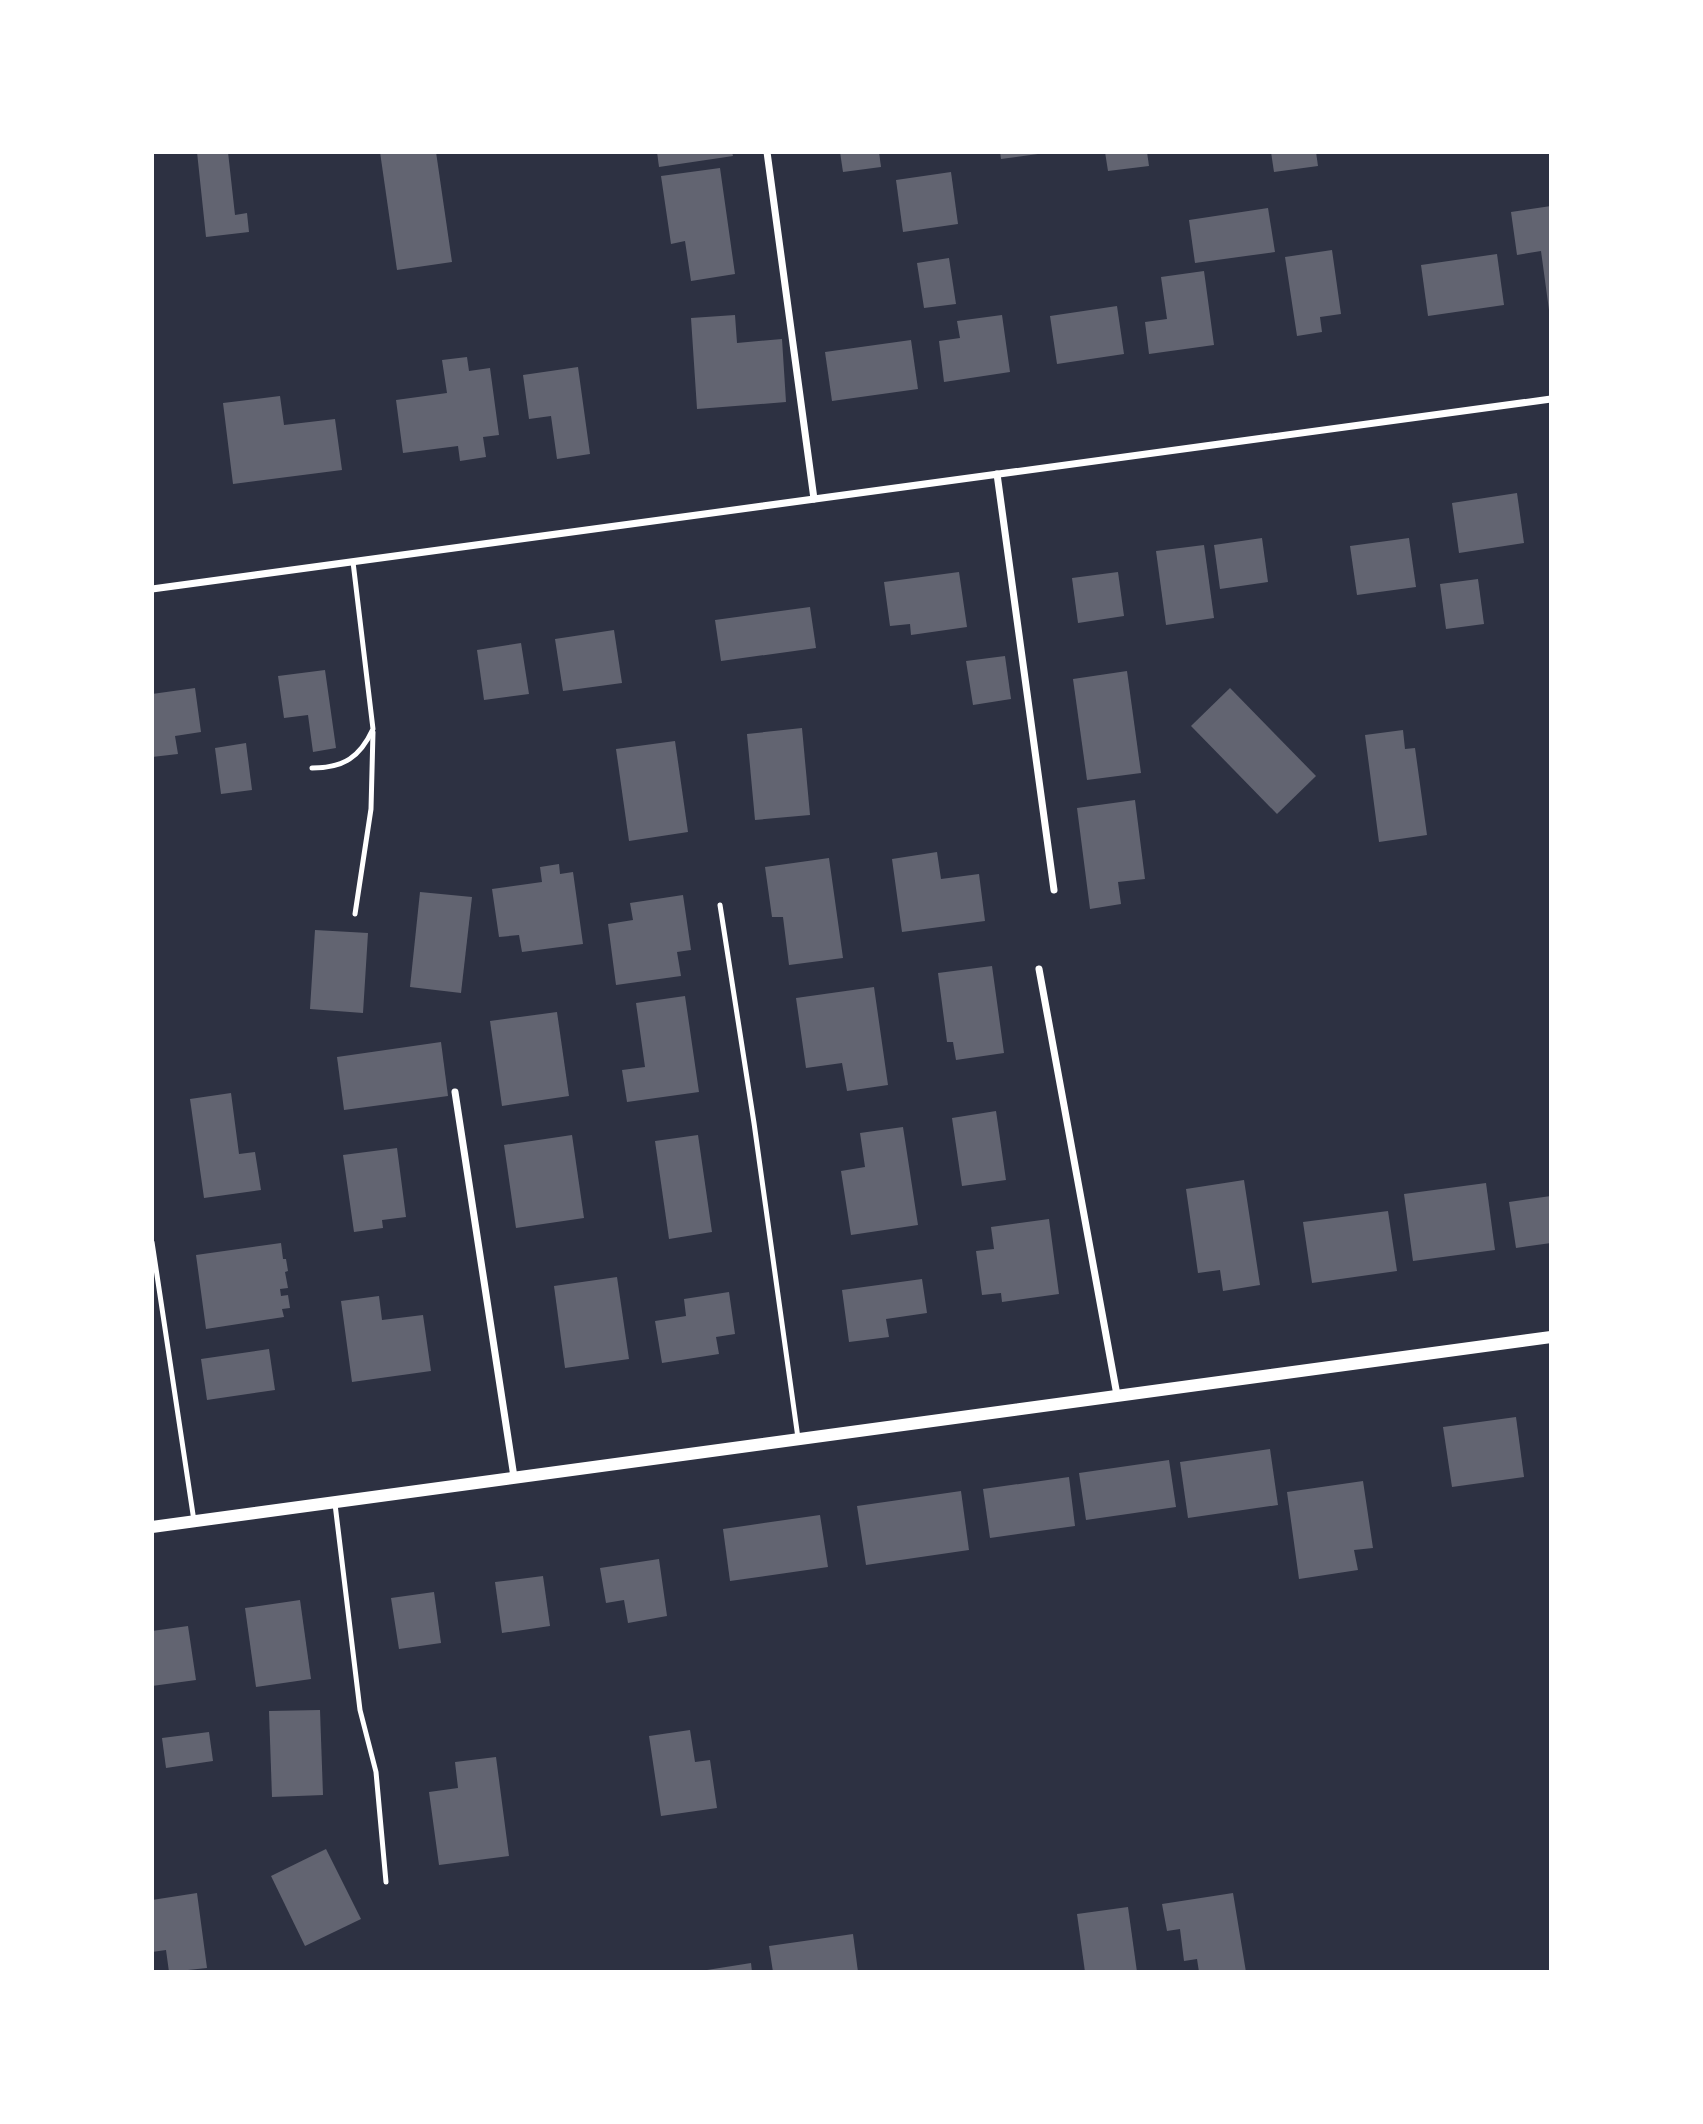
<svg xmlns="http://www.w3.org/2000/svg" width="1703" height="2124" viewBox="0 0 1703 2124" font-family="Manrope,sans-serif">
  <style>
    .building { fill: #626471 }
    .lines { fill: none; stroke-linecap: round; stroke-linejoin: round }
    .service { stroke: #fff; stroke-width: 5 }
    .minor { stroke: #fff; stroke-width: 7 }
    .tertiary { stroke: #fff; stroke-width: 12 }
  </style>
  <rect width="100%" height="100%" fill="#2d3142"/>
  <g class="building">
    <path d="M 197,152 L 228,152 L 235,215 L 247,213 L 249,232 L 206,237 Z"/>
    <path d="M 380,152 L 436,152 L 452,262 L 397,270 Z"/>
    <path d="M 657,152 L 732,152 L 733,156 L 659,167 Z"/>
    <path d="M 840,152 L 879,152 L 881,167 L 843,172 Z"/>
    <path d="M 1000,152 L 1038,152 L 1038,154 L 1001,159 Z"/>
    <path d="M 1105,152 L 1147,152 L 1149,166 L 1108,171 Z"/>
    <path d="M 1271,152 L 1316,152 L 1318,166 L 1274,172 Z"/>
    <path d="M 720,168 L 735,274 L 691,281 L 685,241 L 671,244 L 661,176 Z"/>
    <path d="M 951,172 L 958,224 L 903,232 L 896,180 Z"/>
    <path d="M 1551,206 L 1551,309 L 1549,310 L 1541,251 L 1517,255 L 1511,212 Z"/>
    <path d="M 1268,208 L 1275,252 L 1195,263 L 1189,220 Z"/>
    <path d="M 1332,250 L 1341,314 L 1320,317 L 1322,332 L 1297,336 L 1285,257 Z"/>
    <path d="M 1497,254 L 1504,305 L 1428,316 L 1421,265 Z"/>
    <path d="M 949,258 L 956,304 L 924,308 L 917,263 Z"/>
    <path d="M 1204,271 L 1214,345 L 1149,354 L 1145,322 L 1167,319 L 1161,277 Z"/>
    <path d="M 1117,306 L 1124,354 L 1057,364 L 1050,316 Z"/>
    <path d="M 735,315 L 737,343 L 782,339 L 786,402 L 697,409 L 691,318 Z"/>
    <path d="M 1002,315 L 1010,372 L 944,382 L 939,341 L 960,338 L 957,321 Z"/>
    <path d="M 911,340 L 918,389 L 832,401 L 825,352 Z"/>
    <path d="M 467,357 L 469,371 L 490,368 L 499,435 L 483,437 L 486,457 L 460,461 L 458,446 L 403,453 L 396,400 L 447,393 L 442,360 Z"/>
    <path d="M 578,367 L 590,454 L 557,459 L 551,416 L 529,419 L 523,375 Z"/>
    <path d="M 280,396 L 284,425 L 335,419 L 342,470 L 233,484 L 223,403 Z"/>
    <path d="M 1517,493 L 1524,543 L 1459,553 L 1452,503 Z"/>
    <path d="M 1262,538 L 1268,582 L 1220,589 L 1214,545 Z"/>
    <path d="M 1409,538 L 1416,587 L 1357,595 L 1350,546 Z"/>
    <path d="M 1204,545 L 1214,618 L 1166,625 L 1156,551 Z"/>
    <path d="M 959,572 L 967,627 L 911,635 L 910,624 L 890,626 L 884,582 Z"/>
    <path d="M 1118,572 L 1124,616 L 1078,623 L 1072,578 Z"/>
    <path d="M 1478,579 L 1484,624 L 1446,629 L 1440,584 Z"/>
    <path d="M 810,607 L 816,648 L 721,661 L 715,620 Z"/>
    <path d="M 614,630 L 622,683 L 563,691 L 555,639 Z"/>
    <path d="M 521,643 L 529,694 L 484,700 L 477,650 Z"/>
    <path d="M 1005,656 L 1011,699 L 973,705 L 966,661 Z"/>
    <path d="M 325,670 L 336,748 L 313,752 L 308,715 L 284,718 L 278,676 Z"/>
    <path d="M 1127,671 L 1141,773 L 1087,780 L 1073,679 Z"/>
    <path d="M 195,688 L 201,732 L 175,736 L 178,754 L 152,757 L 152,694 Z"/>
    <path d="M 1230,688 L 1316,776 L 1277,814 L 1191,726 Z"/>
    <path d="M 802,728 L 810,815 L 755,820 L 747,734 Z"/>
    <path d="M 1403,730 L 1405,749 L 1415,748 L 1427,835 L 1379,842 L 1365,735 Z"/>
    <path d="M 675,741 L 688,832 L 629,841 L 616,749 Z"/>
    <path d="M 246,743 L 252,790 L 221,794 L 215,748 Z"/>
    <path d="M 1135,800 L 1145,879 L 1118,882 L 1121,904 L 1090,909 L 1077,808 Z"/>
    <path d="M 937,852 L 941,879 L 979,874 L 985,921 L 902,932 L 892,859 Z"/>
    <path d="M 829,858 L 843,958 L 789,965 L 783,917 L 772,917 L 765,867 Z"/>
    <path d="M 559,864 L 560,874 L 573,872 L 583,944 L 522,952 L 519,935 L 499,937 L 492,889 L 542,882 L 540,867 Z"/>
    <path d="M 420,892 L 472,897 L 461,993 L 410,987 Z"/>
    <path d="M 683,895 L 691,950 L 677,952 L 681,976 L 616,985 L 608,924 L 633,920 L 630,903 Z"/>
    <path d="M 315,930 L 368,933 L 363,1013 L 310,1009 Z"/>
    <path d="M 992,966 L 1004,1053 L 956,1060 L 953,1042 L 947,1042 L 938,973 Z"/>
    <path d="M 874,987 L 888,1085 L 847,1091 L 842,1063 L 806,1068 L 796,998 Z"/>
    <path d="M 685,996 L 699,1092 L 627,1102 L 622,1070 L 645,1067 L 636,1003 Z"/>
    <path d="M 557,1012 L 569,1096 L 502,1106 L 490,1021 Z"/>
    <path d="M 441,1042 L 448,1096 L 344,1110 L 337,1057 Z"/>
    <path d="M 231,1093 L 239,1154 L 255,1152 L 261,1190 L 204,1198 L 190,1099 Z"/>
    <path d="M 996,1111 L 1006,1180 L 962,1186 L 952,1118 Z"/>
    <path d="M 903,1127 L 918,1225 L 851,1235 L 841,1171 L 865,1167 L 860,1133 Z"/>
    <path d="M 572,1135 L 584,1218 L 516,1228 L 504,1145 Z"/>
    <path d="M 698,1135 L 712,1232 L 669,1239 L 655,1141 Z"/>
    <path d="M 397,1148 L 406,1217 L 382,1220 L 383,1228 L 354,1232 L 343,1155 Z"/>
    <path d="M 1244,1180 L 1260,1285 L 1223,1291 L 1220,1270 L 1198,1273 L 1186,1189 Z"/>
    <path d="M 1486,1183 L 1495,1250 L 1413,1261 L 1404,1194 Z"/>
    <path d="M 1551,1196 L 1551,1243 L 1516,1248 L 1509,1202 Z"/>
    <path d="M 1388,1211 L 1397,1271 L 1312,1283 L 1303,1222 Z"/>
    <path d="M 1049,1219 L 1059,1294 L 1002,1302 L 1001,1293 L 982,1295 L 976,1251 L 994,1249 L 991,1227 Z"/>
    <path d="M 281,1243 L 283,1259 L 286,1259 L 288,1271 L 285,1272 L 288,1288 L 280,1289 L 281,1296 L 288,1295 L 290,1308 L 282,1309 L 284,1317 L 206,1329 L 196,1255 Z"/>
    <path d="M 617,1277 L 629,1359 L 565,1368 L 554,1286 Z"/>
    <path d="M 922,1279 L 927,1313 L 886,1319 L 889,1337 L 849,1342 L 842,1290 Z"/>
    <path d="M 729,1292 L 735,1334 L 716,1337 L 719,1354 L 662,1363 L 655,1321 L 686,1316 L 684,1299 Z"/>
    <path d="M 379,1296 L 382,1320 L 423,1315 L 431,1371 L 352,1382 L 341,1301 Z"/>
    <path d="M 269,1349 L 275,1390 L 207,1400 L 201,1359 Z"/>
    <path d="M 1516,1417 L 1524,1477 L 1452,1487 L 1443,1427 Z"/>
    <path d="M 1270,1449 L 1278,1505 L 1188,1518 L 1180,1462 Z"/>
    <path d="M 1169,1460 L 1176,1507 L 1086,1520 L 1079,1473 Z"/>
    <path d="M 1069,1477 L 1075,1526 L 990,1538 L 983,1489 Z"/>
    <path d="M 1363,1481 L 1373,1548 L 1354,1550 L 1358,1570 L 1299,1579 L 1287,1492 Z"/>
    <path d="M 961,1491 L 969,1550 L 866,1565 L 857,1506 Z"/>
    <path d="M 820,1515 L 828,1567 L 730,1581 L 723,1529 Z"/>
    <path d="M 659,1559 L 667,1616 L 628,1623 L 624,1600 L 606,1603 L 600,1568 Z"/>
    <path d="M 543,1576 L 550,1626 L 502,1633 L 495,1582 Z"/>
    <path d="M 434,1592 L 441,1643 L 399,1649 L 391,1598 Z"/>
    <path d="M 300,1600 L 311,1679 L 256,1687 L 245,1608 Z"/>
    <path d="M 188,1626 L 196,1680 L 152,1686 L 152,1631 Z"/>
    <path d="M 320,1710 L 323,1795 L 272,1797 L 269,1711 Z"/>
    <path d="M 690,1730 L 695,1762 L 710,1760 L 717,1808 L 661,1816 L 649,1736 Z"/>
    <path d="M 209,1732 L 213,1761 L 166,1768 L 162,1738 Z"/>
    <path d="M 496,1757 L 509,1856 L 439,1865 L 429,1792 L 458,1788 L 455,1762 Z"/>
    <path d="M 326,1849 L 361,1919 L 305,1946 L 271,1876 Z"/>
    <path d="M 197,1893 L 207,1968 L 169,1972 L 166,1950 L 152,1952 L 152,1900 Z"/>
    <path d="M 1233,1893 L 1246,1972 L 1199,1972 L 1197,1959 L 1184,1961 L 1180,1929 L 1167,1931 L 1162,1904 Z"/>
    <path d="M 1128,1907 L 1137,1972 L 1085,1972 L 1077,1914 Z"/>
    <path d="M 853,1934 L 858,1972 L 773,1972 L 769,1946 Z"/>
    <path d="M 751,1963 L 752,1972 L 707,1972 L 707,1970 Z"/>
  </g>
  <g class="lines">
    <g class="service">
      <path d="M 312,768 C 344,768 360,757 373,729 L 353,562"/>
      <path d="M 720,905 L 754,1123 L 798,1438"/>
      <path d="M 355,914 L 371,809 L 373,732"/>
      <path d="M 152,1242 L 194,1521"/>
      <path d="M 335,1504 L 360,1710 L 376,1772 L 386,1882"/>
    </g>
    <g class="minor">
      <path d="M 767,152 L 814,499"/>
      <path d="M 997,474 L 1054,890"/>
      <path d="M 152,589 L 1551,399"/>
      <path d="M 1039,969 L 1117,1395"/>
      <path d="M 455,1092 L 514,1477"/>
    </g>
    <path class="tertiary" d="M 152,1527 L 1551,1337"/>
  </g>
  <rect width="1703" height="2124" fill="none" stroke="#ffffff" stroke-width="308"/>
</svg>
